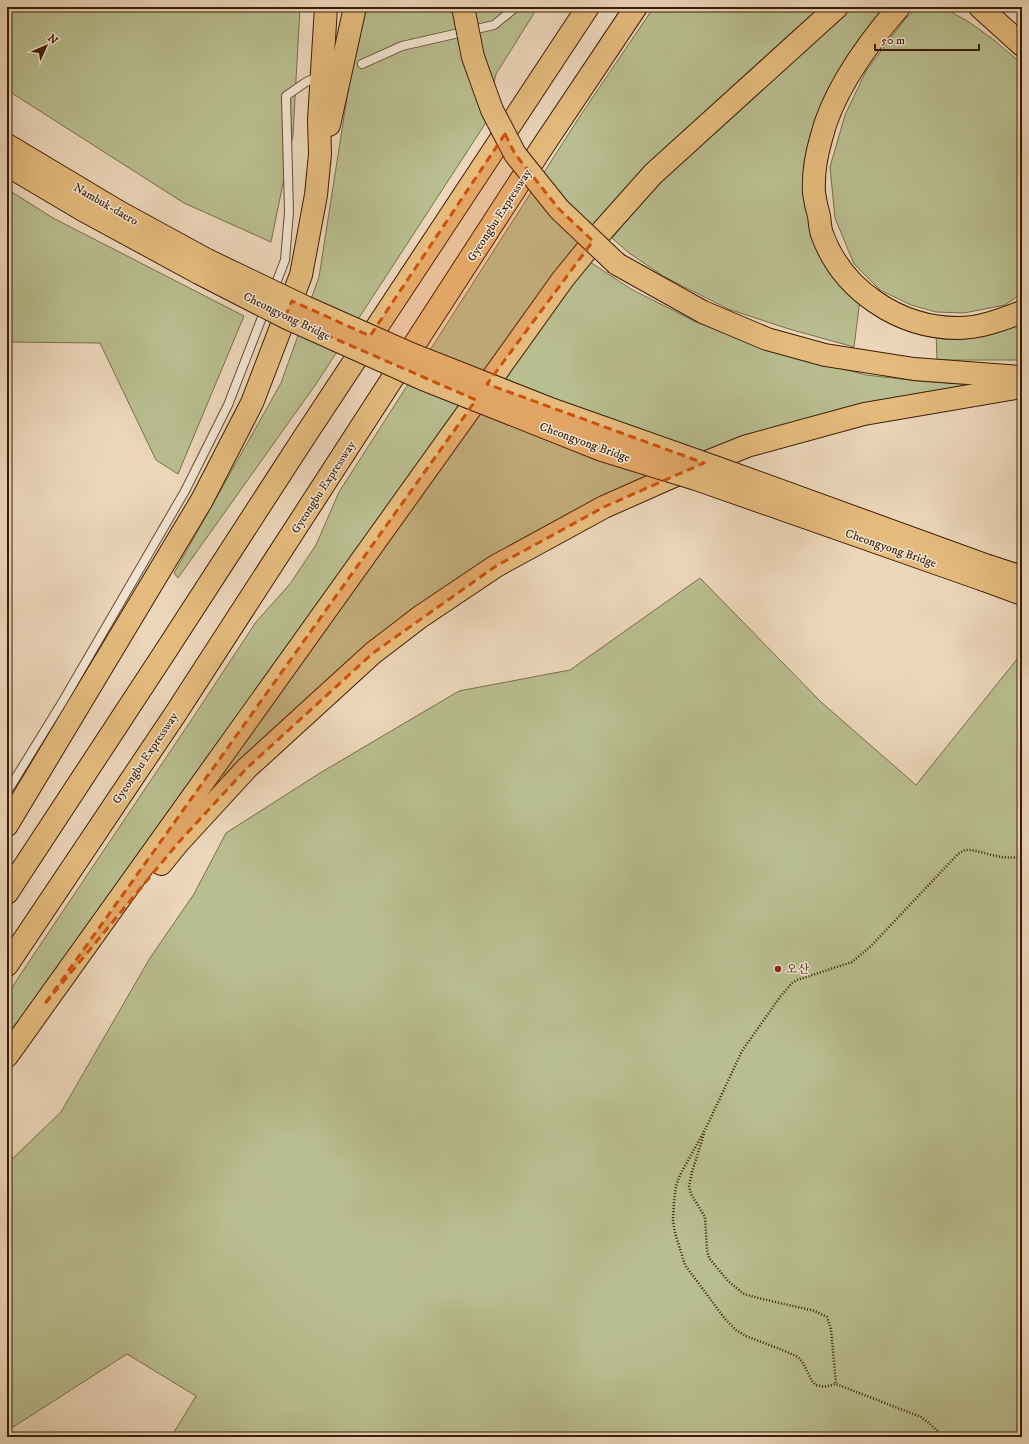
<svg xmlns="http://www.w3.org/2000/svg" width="1029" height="1444" viewBox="0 0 1029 1444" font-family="'IM FELL DW Pica','Noto Serif KR',serif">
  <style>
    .green { fill: #b9be90; stroke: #7a6e4a }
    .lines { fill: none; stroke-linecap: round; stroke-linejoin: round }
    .lane-casing { stroke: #674c32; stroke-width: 10 }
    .highway-casing { stroke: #3a1d04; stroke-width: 24 }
    .path { stroke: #3a1d04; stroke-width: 2.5; stroke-dasharray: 1 2; stroke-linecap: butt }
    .lane { stroke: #f3e5d3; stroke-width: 8 }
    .highway { stroke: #e6bc7e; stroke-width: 22 }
    .highway-bridge-casing { stroke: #3a1d04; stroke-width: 24; stroke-linecap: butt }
    .highway-bridge { stroke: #e6bc7e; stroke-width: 22 }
    .marked { fill: #ce500b; fill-opacity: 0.2; stroke: #ce500b; stroke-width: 3; stroke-dasharray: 8 5; stroke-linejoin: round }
    .poi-dot { fill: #8f2418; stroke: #f3e5d3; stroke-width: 1.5 }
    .labels { text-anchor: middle; stroke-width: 3; stroke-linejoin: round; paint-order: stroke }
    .street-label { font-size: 12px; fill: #3a1d04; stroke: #f3e5d3 }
    .poi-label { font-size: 12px; fill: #3a1d04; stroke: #f3e5d3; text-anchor: start }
  </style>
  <rect width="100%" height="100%" fill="#edd7bb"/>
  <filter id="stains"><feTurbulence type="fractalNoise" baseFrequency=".005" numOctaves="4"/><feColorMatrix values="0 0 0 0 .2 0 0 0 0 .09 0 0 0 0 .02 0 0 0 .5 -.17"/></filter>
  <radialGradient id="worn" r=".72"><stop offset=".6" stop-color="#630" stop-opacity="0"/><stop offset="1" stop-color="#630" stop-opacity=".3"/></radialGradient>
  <g class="green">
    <path d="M 7,7 L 300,7 L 293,135 L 271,242 L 184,203 L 7,90 Z"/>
    <path d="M 366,7 L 538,7 L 496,74 L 485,124 L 316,384 L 178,578 L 174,573 L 281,383 L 319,277 L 350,78 Z"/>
    <path d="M 654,7 L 823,7 L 788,36 L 629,187 L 7,1040 L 7,996 L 20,975 L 196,713 L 256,622 L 290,584 L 316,545 L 339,492 L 582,113 Z"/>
    <path d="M 851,7 L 892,7 L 827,103 L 809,212 L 860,299 L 854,347 L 789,329 L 728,309 L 663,276 L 629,253 L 612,238 L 662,179 Z"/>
    <path d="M 918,7 L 942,7 L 969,22 L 994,40 L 1022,64 L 1022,293 L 1005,305 L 964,313 L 936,312 L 911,305 L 880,290 L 854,264 L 835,218 L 830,167 L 845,115 L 866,71 L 905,19 Z"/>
    <path d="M 7,189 L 53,218 L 244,316 L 178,474 L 156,460 L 100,343 L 7,342 Z"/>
    <path d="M 590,262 L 631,289 L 698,323 L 779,352 L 866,375 L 919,381 L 961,384 L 965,387 L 754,435 L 370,645 L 285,718 L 227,774 L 222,775 L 223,769 L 544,322 Z"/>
    <path d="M 1022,323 L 1022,360 L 937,360 L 936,332 Z"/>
    <path d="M 700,578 L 821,702 L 916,785 L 1022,653 L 1022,1437 L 171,1437 L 196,1396 L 127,1354 L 7,1431 L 7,1164 L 61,1112 L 150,958 L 194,894 L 226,833 L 320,773 L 459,691 L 570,670 Z"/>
  </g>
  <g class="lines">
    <g class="lane-casing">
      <g id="lane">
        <path d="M 362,64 L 402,46 L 494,25 L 516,7"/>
        <path d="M 273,291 L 285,260 L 289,212 L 286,96 L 306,82 L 313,79"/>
        <path d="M 7,792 L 63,701 L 185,491 L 228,405 L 266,307"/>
      </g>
    </g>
    <g class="highway-casing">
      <g id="highway">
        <path d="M 899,7 C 868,43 832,92 821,139 C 816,156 813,175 814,193 C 815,200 817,209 819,216 C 820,222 820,229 822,234 C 842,290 899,328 958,328 C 980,328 1001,320 1022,312"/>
        <path d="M 980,7 L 1022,45"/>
        <path d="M 329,125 L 355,7"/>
        <path d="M 7,145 L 119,212 L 207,260"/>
        <path d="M 7,165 L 83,210 L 199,273"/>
        <path d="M 617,264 L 703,312 L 767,339 L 825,355 L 914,369 L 1022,377"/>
        <path d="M 988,566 L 1022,577"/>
        <path d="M 984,580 L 1022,594"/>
        <path d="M 7,825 L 202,500 L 252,403 L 301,275 L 316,195 L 320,154 L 319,120 L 326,7"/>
        <path d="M 161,864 L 178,843 L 247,768 L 373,653 L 420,617 L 496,566 L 604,507 L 692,468 L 747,446 L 864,414 L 1022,387"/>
        <path d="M 7,893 L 167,649 L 303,439 L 588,7"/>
        <path d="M 7,965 L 176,713 L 539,152 L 636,7"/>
        <path d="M 7,1056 L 563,279 L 603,230 L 653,174 L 837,7"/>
      </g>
    </g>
    <g class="path">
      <path d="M 704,1134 L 692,1172 L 689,1186 L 691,1194 L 705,1217 L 707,1250 L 709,1258 L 728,1281 L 744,1294 L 758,1298 L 815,1311 L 827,1317 L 831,1329 L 836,1384"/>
      <path d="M 944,1437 L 930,1424 L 921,1417 L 836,1384 L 824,1387 L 816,1385 L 812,1381 L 803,1363 L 798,1357 L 785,1351 L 746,1336 L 736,1330 L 725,1319 L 685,1265 L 675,1233 L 673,1221 L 674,1201 L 676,1186 L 680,1175 L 706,1128 L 742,1051 L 780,997 L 792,983 L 797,980 L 852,962 L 871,946 L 958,854 L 965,850 L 971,850 C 988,853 1004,861 1022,856"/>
    </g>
    <use href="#lane" class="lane"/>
    <use href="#highway" class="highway"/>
    <g class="highway-bridge-casing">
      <g id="highway-bridge">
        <path d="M 463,7 L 473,57 L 492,110 L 515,154 L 559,209 L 617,264"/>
        <path d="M 207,260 L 305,307 L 411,354 L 548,408 L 715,467 L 988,566"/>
        <path d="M 199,273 L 287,318 L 423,379 L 602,450 L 696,479 L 984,580"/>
      </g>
    </g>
    <use href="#highway-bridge" class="highway-bridge"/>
  </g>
  <path class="marked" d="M 505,134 L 515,154 L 559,209 L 593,241 L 487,384 L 704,463 L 604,507 L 496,566 L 373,653 L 247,768 L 178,843 L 44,1005 L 476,400 L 285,317 L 292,301 L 370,336 Z"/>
  <circle class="poi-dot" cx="778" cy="969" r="4"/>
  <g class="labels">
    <g class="street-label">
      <text transform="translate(106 204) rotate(30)" y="4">Nambuk-daero</text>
      <text transform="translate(499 215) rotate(-57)" y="4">Gyeongbu Expressway</text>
      <text transform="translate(287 316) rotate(26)" y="4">Cheongyong Bridge</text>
      <text transform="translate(585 442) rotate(20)" y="4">Cheongyong Bridge</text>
      <text transform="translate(323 487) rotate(-57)" y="4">Gyeongbu Expressway</text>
      <text transform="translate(891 548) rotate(19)" y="4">Cheongyong Bridge</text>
      <text transform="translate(145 758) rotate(-56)" y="4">Gyeongbu Expressway</text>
    </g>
    <g class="poi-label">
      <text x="786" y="973">오산</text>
    </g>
  </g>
  <rect width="1029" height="1444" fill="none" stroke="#edd7bb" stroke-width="24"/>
  <rect x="8" y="8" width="1013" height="1428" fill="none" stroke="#3a1d04" stroke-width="2"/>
  <rect x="12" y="12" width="1005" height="1420" fill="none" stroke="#3a1d04"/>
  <g transform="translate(46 46) rotate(45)" stroke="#f3e5d3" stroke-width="3" paint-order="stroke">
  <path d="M0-3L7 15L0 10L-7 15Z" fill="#3a1d04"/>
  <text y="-6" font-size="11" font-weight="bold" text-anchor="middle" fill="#3a1d04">N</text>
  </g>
  <path d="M875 44v6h104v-6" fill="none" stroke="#3a1d04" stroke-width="2"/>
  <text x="881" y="44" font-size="12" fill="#3a1d04" stroke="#f3e5d3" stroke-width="3" paint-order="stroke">50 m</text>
  <rect width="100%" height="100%" filter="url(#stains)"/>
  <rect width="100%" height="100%" fill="url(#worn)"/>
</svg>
